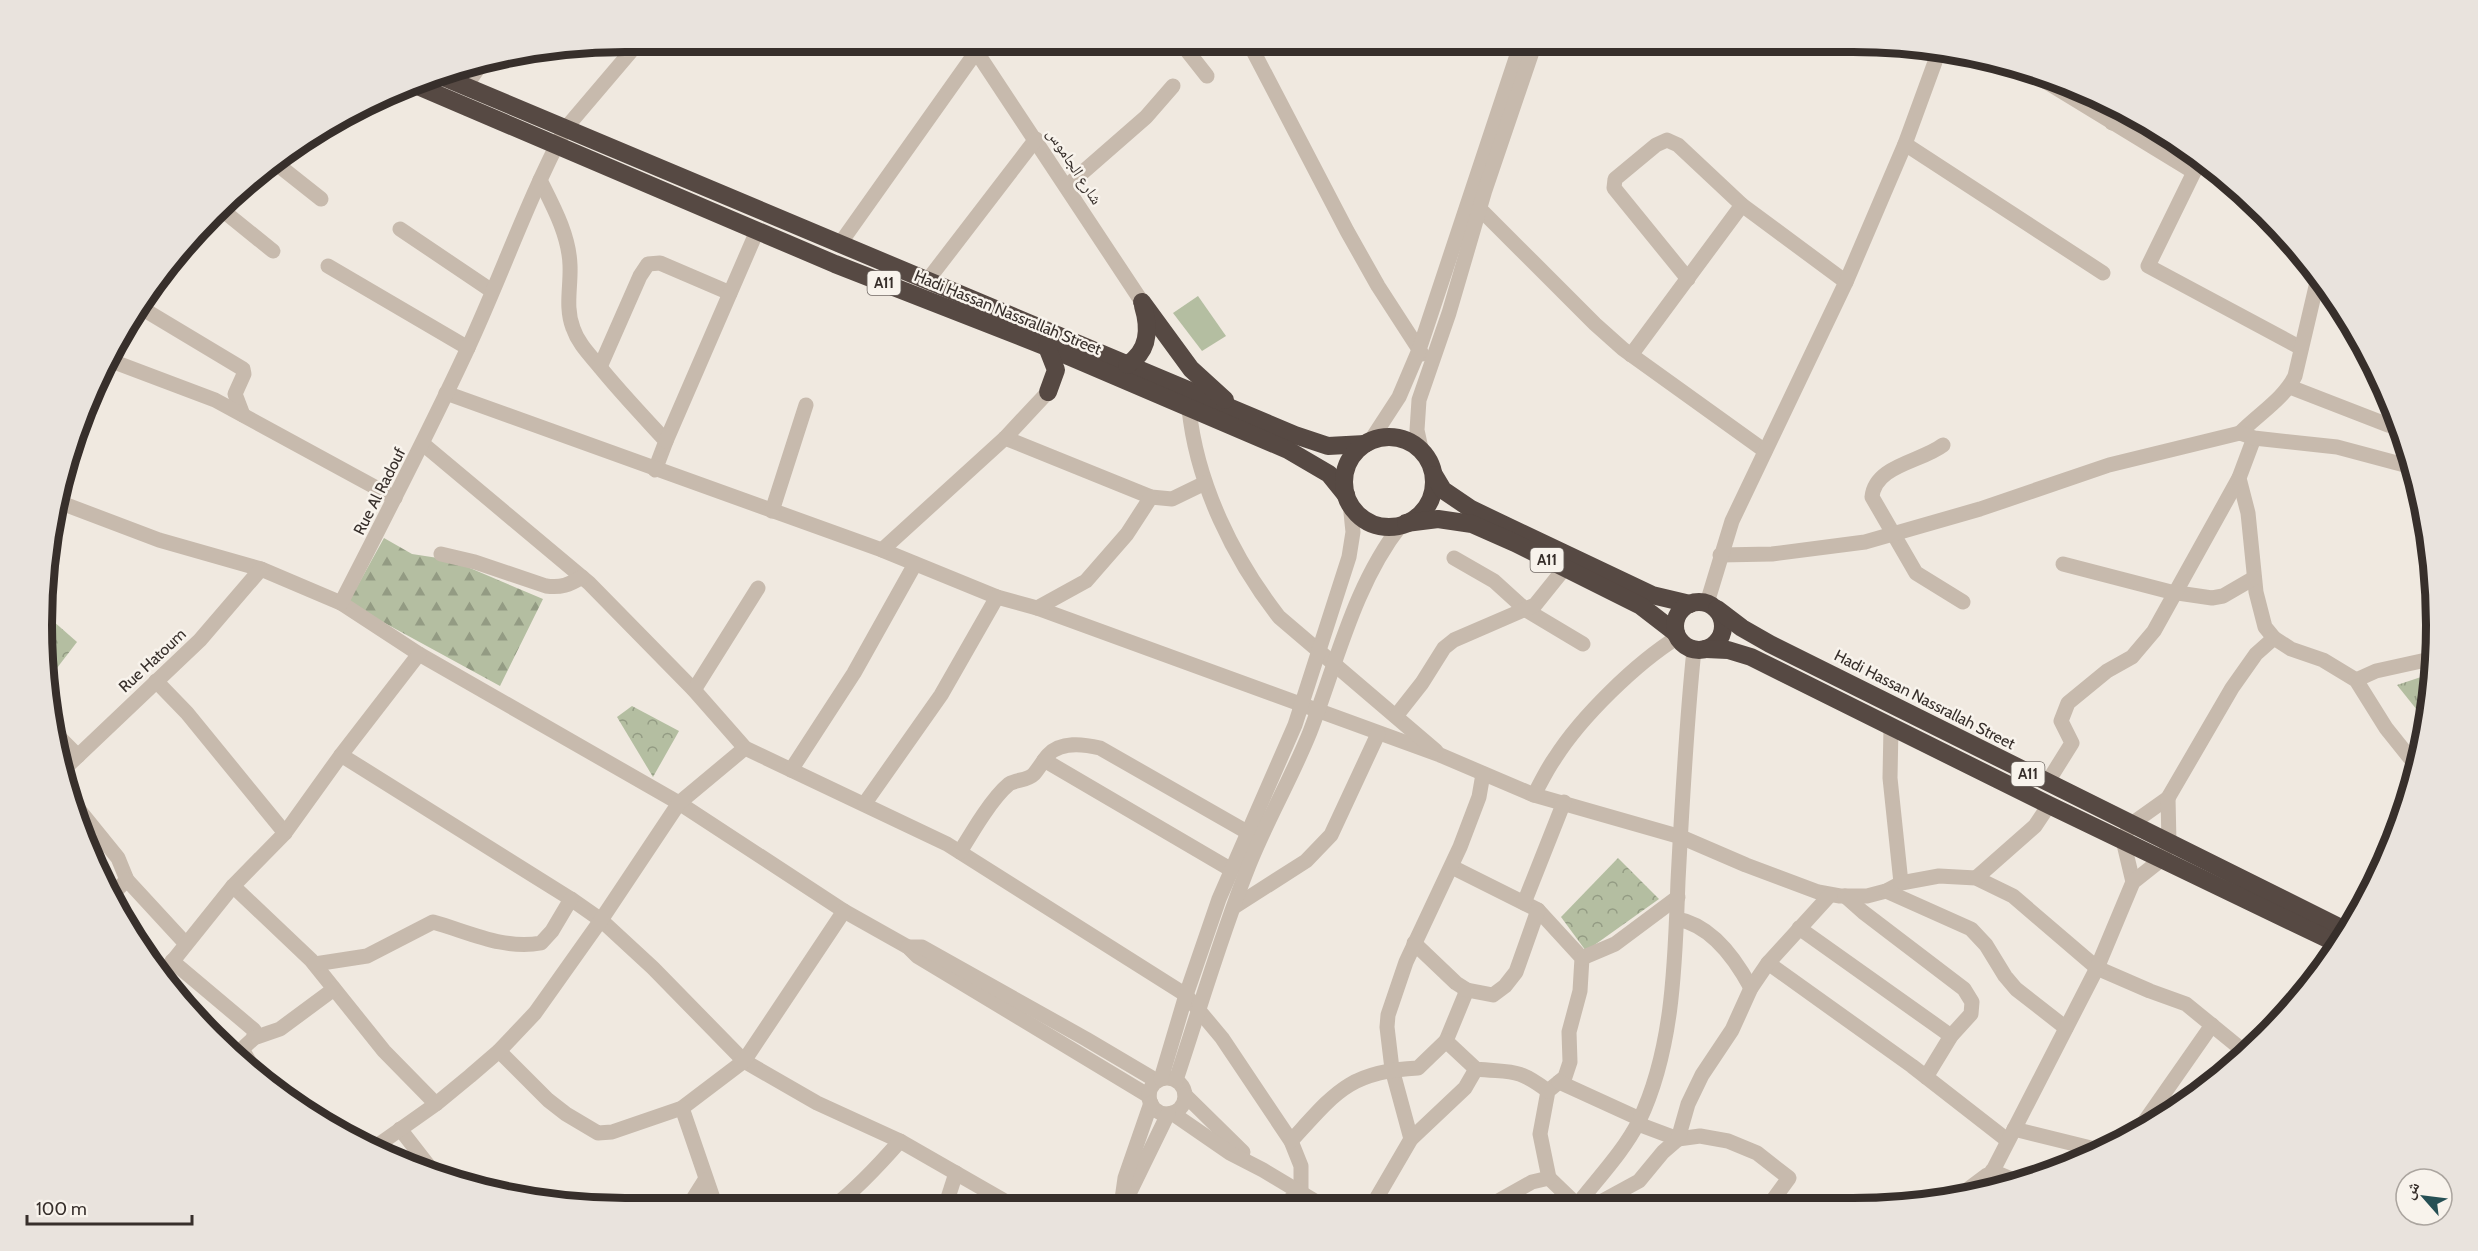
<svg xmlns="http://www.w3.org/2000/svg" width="2478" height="1251" viewBox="0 0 2478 1251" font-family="Cabin,'Noto Naskh Arabic',sans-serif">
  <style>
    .grass { fill: url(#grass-tufts) }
    .forest { fill: url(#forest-firs) }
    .park { fill: url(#park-crowns) }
    .pitch { fill: #b4bea1 }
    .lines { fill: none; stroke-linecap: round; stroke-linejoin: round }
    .minor { stroke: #c7baad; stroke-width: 15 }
    .highway { stroke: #564943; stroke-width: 18 }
    .labels { text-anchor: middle; stroke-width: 5; stroke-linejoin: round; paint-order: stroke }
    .shield { fill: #f8f3ec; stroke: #716a65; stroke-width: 1.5 }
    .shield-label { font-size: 15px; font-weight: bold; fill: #372f2b }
    .street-label { font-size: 16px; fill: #372f2b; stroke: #f8f3ec }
    .rim { fill: none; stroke: #372f2b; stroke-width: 8 }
  </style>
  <defs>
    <pattern id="grass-tufts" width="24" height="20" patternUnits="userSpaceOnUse" patternTransform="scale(1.5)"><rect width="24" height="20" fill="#b4bea1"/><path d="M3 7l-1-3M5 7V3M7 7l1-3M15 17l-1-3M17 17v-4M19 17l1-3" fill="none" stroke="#939b83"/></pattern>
    <pattern id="forest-firs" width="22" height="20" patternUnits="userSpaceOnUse" patternTransform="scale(1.5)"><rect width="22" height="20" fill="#b4bea1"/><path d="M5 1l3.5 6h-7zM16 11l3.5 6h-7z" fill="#939b83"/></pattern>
    <pattern id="park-crowns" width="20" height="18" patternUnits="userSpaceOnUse" patternTransform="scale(1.5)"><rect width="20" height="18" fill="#b4bea1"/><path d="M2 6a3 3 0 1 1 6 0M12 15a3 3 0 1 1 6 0" fill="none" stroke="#939b83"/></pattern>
  </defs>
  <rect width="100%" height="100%" fill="#f0e9e0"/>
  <path class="grass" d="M 2433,673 L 2425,720 L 2397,685 Z"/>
  <path class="forest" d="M 384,538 L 412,554 L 451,560 L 543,599 L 500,686 L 348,603 Z"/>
  <g class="park">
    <path d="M 44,613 L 77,642 L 57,668 L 46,657 Z"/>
    <path d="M 632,706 L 679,731 L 653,777 L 617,717 Z"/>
    <path d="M 1618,858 L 1659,899 L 1586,951 L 1561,917 Z"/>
  </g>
  <path class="pitch" d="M 1198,296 L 1226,336 L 1202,351 L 1173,313 Z"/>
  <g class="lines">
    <g class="minor">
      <path d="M 970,42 L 1142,302"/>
      <path d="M 1181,43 L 1207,76"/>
      <path d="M 1249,43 L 1347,231 L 1378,286 L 1422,354"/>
      <path d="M 2030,72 L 2194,172 L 2202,159"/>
      <path d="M 466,86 L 483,61"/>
      <path d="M 2112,123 L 2120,108"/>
      <path d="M 1905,144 L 2103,273"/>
      <path d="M 273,161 L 321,199"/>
      <path d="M 2194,172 L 2148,266 L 2301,348"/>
      <path d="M 540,180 C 553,206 569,235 570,265 C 571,287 565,307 573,328 C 578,343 589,354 599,366 C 620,392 643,416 666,441 L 655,470"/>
      <path d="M 1067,186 L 1146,117 L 1173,86"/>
      <path d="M 221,209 L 273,251"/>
      <path d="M 1480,209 L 1595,324 L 1623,349 L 1765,451"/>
      <path d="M 400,229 L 492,291"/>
      <path d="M 839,245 L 983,42"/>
      <path d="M 328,266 L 468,348"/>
      <path d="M 1688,279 L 1614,188 L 1615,179 L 1656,145 L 1667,140 L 1678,145 L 1742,205 L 1846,282"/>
      <path d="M 927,281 L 1036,139"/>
      <path d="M 138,306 L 243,369 L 244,374 L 235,394 L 243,415"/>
      <path d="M 1631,355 L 1742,205"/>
      <path d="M 109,360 L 215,400 L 395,498"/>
      <path d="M 600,367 L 640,276 L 648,264 L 660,263 L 730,293"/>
      <path d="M 2290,387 L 2388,425 L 2400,427"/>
      <path d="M 446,393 L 882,550 L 997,597 L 1037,608 L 1440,755 L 1534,795 L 1681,837 L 1746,865 L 1818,892 L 1840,896 L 1867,896 L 1886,891 L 1901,883 L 1939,876 L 1976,878 L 2013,896 L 2097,968 L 2150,991 L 2186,1004 L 2246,1053"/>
      <path d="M 1189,409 C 1197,484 1233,558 1279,617 L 1436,751"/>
      <path d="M 2240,433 C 2257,415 2284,399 2295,376 L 2318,278"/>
      <path d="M 1005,438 L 1151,497 L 1172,499 L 1205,483"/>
      <path d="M 2254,438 L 2239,478 L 2248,513 L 2256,592 L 2265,627 L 2274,638 L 2291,649 L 2323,660 L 2356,680 L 2386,728 L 2418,768"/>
      <path d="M 1371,440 L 1399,397 L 1419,350 L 1521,43"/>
      <path d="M 666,441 L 757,231"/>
      <path d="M 423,444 L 589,583 L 694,690 L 745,748 L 947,844 L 1186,995 L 1222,1038 L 1291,1141 L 1301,1166 L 1301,1193 L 1280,1206"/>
      <path d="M 1943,445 C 1921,462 1875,465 1872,497 L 1916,573 L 1963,602"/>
      <path d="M 1422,453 L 1417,430 L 1419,400 L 1449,313 L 1485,190 L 1535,43"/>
      <path d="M 56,501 L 159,540 L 261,569 L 341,603 L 419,654 L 679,803 L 844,911 L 908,947 L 917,956 L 1149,1096"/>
      <path d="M 772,511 L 806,405"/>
      <path d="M 882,550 L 1005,438 L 1048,392"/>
      <path d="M 441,554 L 475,562 L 546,586 C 561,588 569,585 582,577"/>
      <path d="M 1720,555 L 1772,554 L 1865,542 L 1980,509 L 2109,465 L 2240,433 L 2254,438 L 2337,447 L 2412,467"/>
      <path d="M 1454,558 L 1494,581 L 1526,610 L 1583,644"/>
      <path d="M 2063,564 L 2171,592 L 2212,598 L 2223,596 L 2254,578"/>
      <path d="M 341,603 C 384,519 427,436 467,350 C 501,277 527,201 565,129 L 639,42"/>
      <path d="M 1707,603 L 1732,521 L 1846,282 L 1905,144 L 1939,51"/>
      <path d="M 1037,608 L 1086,581 L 1127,534 L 1151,497"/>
      <path d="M 2356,680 L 2376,671 L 2435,658"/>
      <path d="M 156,681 L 187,713 L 285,833"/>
      <path d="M 694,690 L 758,588"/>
      <path d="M 1396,716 L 1422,683 L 1444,648 L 1454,640 L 1535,605 L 1564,569"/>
      <path d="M 1891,727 L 1890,778 L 1901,883"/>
      <path d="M 53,731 L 78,756"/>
      <path d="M 341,755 L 571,899 L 601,920 L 653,968 L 744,1061 L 817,1103 L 900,1141 L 1015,1207"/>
      <path d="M 1044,760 L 1230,869"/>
      <path d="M 791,770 L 854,673 L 915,564"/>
      <path d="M 61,772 L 200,640 L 261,569"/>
      <path d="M 2047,783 L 2072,743 L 2061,721 L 2068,703 L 2107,671 L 2132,657 L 2154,631 L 2239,478"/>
      <path d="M 1534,795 C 1541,782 1547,769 1555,758 C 1581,717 1636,663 1678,637"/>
      <path d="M 71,800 L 118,858 L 127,880 L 186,944"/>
      <path d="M 865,803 L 941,695 L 997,597"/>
      <path d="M 960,852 C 972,832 992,798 1009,784 C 1017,779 1027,781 1034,774 C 1039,768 1043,761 1048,755 C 1061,741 1083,744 1100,748 L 1247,832"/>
      <path d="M 1452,867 L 1538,910 L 1582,958 L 1580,991 L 1569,1032 L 1570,1062 L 1565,1077 L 1548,1091 L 1540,1134 L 1549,1178 L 1577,1205"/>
      <path d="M 1976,878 L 2035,826 L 2049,805"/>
      <path d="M 2133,882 L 2123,840 L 2130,825 L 2168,798 L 2232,688 L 2256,654 L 2274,638"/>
      <path d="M 233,886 L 311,960 L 384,1051 L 436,1104"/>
      <path d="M 1886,891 L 1971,929 L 1986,945 L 2005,976 L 2016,989 L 2066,1028"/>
      <path d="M 110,896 L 127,880"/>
      <path d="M 1845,896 L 1863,912 L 1964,989 L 1972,1002 L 1971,1014 L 1951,1036 L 1926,1077"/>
      <path d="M 1524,903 L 1564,802"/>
      <path d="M 1234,907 L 1306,861 L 1331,835 L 1378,734"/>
      <path d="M 1538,910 L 1516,972 L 1505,986 L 1493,995 L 1467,990 L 1446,1041 L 1476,1069 C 1512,1073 1516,1067 1548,1091"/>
      <path d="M 1677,919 C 1711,925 1736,960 1751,988"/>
      <path d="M 1799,928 L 1951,1036"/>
      <path d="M 1414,943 L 1456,983 L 1467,990"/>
      <path d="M 908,947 L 922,947 L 1086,1039 L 1157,1081"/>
      <path d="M 1582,958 L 1615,944 L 1678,897"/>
      <path d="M 172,961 L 254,1030 L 254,1038"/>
      <path d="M 1768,963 L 1912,1066 L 2007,1140"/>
      <path d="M 315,964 L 367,956 L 433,922 C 469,932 504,950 541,943 L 552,931 L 571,899"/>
      <path d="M 160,977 L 233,886 L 285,833 L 341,755 L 419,654"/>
      <path d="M 242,1049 L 254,1038 L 280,1029 L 334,989"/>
      <path d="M 499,1051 L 548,1100 L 566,1114 L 598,1133 L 612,1132 L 682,1108 L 744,1061 L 844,911"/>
      <path d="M 233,1055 L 242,1049 L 257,1075"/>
      <circle cx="1167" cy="1096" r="18"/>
      <path d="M 1161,1079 L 1186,995 L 1219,899 L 1295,725 L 1349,557 L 1353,532 L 1350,503"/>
      <path d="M 1176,1080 C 1200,1008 1221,935 1249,865 C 1267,820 1292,777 1310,732 C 1337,662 1354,585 1401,525"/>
      <path d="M 1559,1082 L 1640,1119"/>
      <path d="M 1185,1095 L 1243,1152"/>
      <path d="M 682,1108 L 716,1207"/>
      <path d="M 1172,1113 L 1230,1153 L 1263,1170 L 1323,1206"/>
      <path d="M 1638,1124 L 1678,1139 L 1700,1136 L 1728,1141 L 1757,1153 L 1789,1178 L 1770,1204"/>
      <path d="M 2140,1128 L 2212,1025"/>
      <path d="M 400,1129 L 435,1174"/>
      <path d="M 2014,1129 L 2091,1148 L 2103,1149"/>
      <path d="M 1411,1139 L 1392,1069 L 1387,1027 L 1388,1015 L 1406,962 L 1460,847 L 1479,797 L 1483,774"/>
      <path d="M 1291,1141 C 1335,1093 1349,1071 1418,1068 L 1446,1041"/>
      <path d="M 371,1150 L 436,1104 L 470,1076 L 499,1051 L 535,1013 L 601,920 L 679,803 L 745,748"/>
      <path d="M 1992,1171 L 2016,1181"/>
      <path d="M 1983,1190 L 2097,968 L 2133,882 L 2162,859 L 2169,843 L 2168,798"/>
      <path d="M 1127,1198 L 1168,1114"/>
      <path d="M 1914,1204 L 1963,1193 L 1987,1175"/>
      <path d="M 1491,1205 L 1532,1182 L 1549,1178"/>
      <path d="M 1577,1205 C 1598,1178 1624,1151 1639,1121 C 1674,1048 1675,960 1678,881 C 1682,804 1686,726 1694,650"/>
      <path d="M 1595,1205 L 1639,1181 L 1663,1152 L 1678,1139 L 1688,1104 L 1702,1075 L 1732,1030 L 1751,988 L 1768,963 L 1830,895"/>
      <path d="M 1121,1206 L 1125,1178 L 1151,1103"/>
      <path d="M 1372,1206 L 1411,1139 L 1465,1088 L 1476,1069"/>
      <path d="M 688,1207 L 705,1180"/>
      <path d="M 833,1207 C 858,1188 879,1165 900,1141"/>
      <path d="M 945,1207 L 956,1173"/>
    </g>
    <g class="highway">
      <path d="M 436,74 L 1295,435 L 1328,446 L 1365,444"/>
      <path d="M 413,84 L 835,264 L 1047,347 L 1288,450 L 1329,474 L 1346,495"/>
      <path d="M 1142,302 L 1191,369 L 1225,400"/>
      <path d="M 1047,347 L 1056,370 L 1048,392"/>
      <path d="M 1127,365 C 1149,351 1150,329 1143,306"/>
      <circle cx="1389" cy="482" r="45"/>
      <path d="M 1434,475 L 1443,490 L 1471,509 L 1652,595 L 1690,604"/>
      <path d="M 1406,523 L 1438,519 L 1472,524 L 1515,543 L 1641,606 L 1676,633"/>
      <circle cx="1699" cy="626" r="24"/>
      <path d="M 1717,609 L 1742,628 L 1770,644 L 2345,930"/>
      <path d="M 1706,649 L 1728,650 L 1751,657 L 2049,805 L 2336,943"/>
    </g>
  </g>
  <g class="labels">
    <g class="shield">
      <rect x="867.5" y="271" width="33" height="24" rx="4.5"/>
      <rect x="1530.5" y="548" width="33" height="24" rx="4.5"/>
      <rect x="2011.5" y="762" width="33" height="24" rx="4.5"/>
    </g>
    <g class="shield-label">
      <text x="884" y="288">A11</text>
      <text x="1547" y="565">A11</text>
      <text x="2028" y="779">A11</text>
    </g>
    <g class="street-label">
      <text transform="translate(1075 166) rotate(57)" y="6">شارع الجاموس</text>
      <text transform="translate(1008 312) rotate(22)" y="6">Hadi Hassan Nassrallah Street</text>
      <text transform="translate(379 491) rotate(-63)" y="6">Rue Al Radouf</text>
      <text transform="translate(152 660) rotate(-43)" y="6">Rue Hatoum</text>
      <text transform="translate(1925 699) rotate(27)" y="6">Hadi Hassan Nassrallah Street</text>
    </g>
  </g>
  <path d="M0 0H2478V1251H0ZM625 52H1853A573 573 0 0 1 2426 625V625A573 573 0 0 1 1853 1198H625A573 573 0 0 1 52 625V625A573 573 0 0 1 625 52Z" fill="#e9e3dd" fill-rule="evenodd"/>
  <path class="rim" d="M625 52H1853A573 573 0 0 1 2426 625V625A573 573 0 0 1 1853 1198H625A573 573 0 0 1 52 625V625A573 573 0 0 1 625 52Z"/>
  <g transform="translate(2424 1197) rotate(298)"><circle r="28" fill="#f8f3ec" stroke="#aba59f" stroke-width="1.5"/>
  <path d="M0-4.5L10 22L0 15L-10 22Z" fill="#254f54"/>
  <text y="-9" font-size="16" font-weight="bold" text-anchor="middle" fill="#372f2b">ش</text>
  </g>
  <path d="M27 1215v9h165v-9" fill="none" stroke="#372f2b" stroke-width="3"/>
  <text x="36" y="1215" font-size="18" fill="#372f2b" stroke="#f8f3ec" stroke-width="4.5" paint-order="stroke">100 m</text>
</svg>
